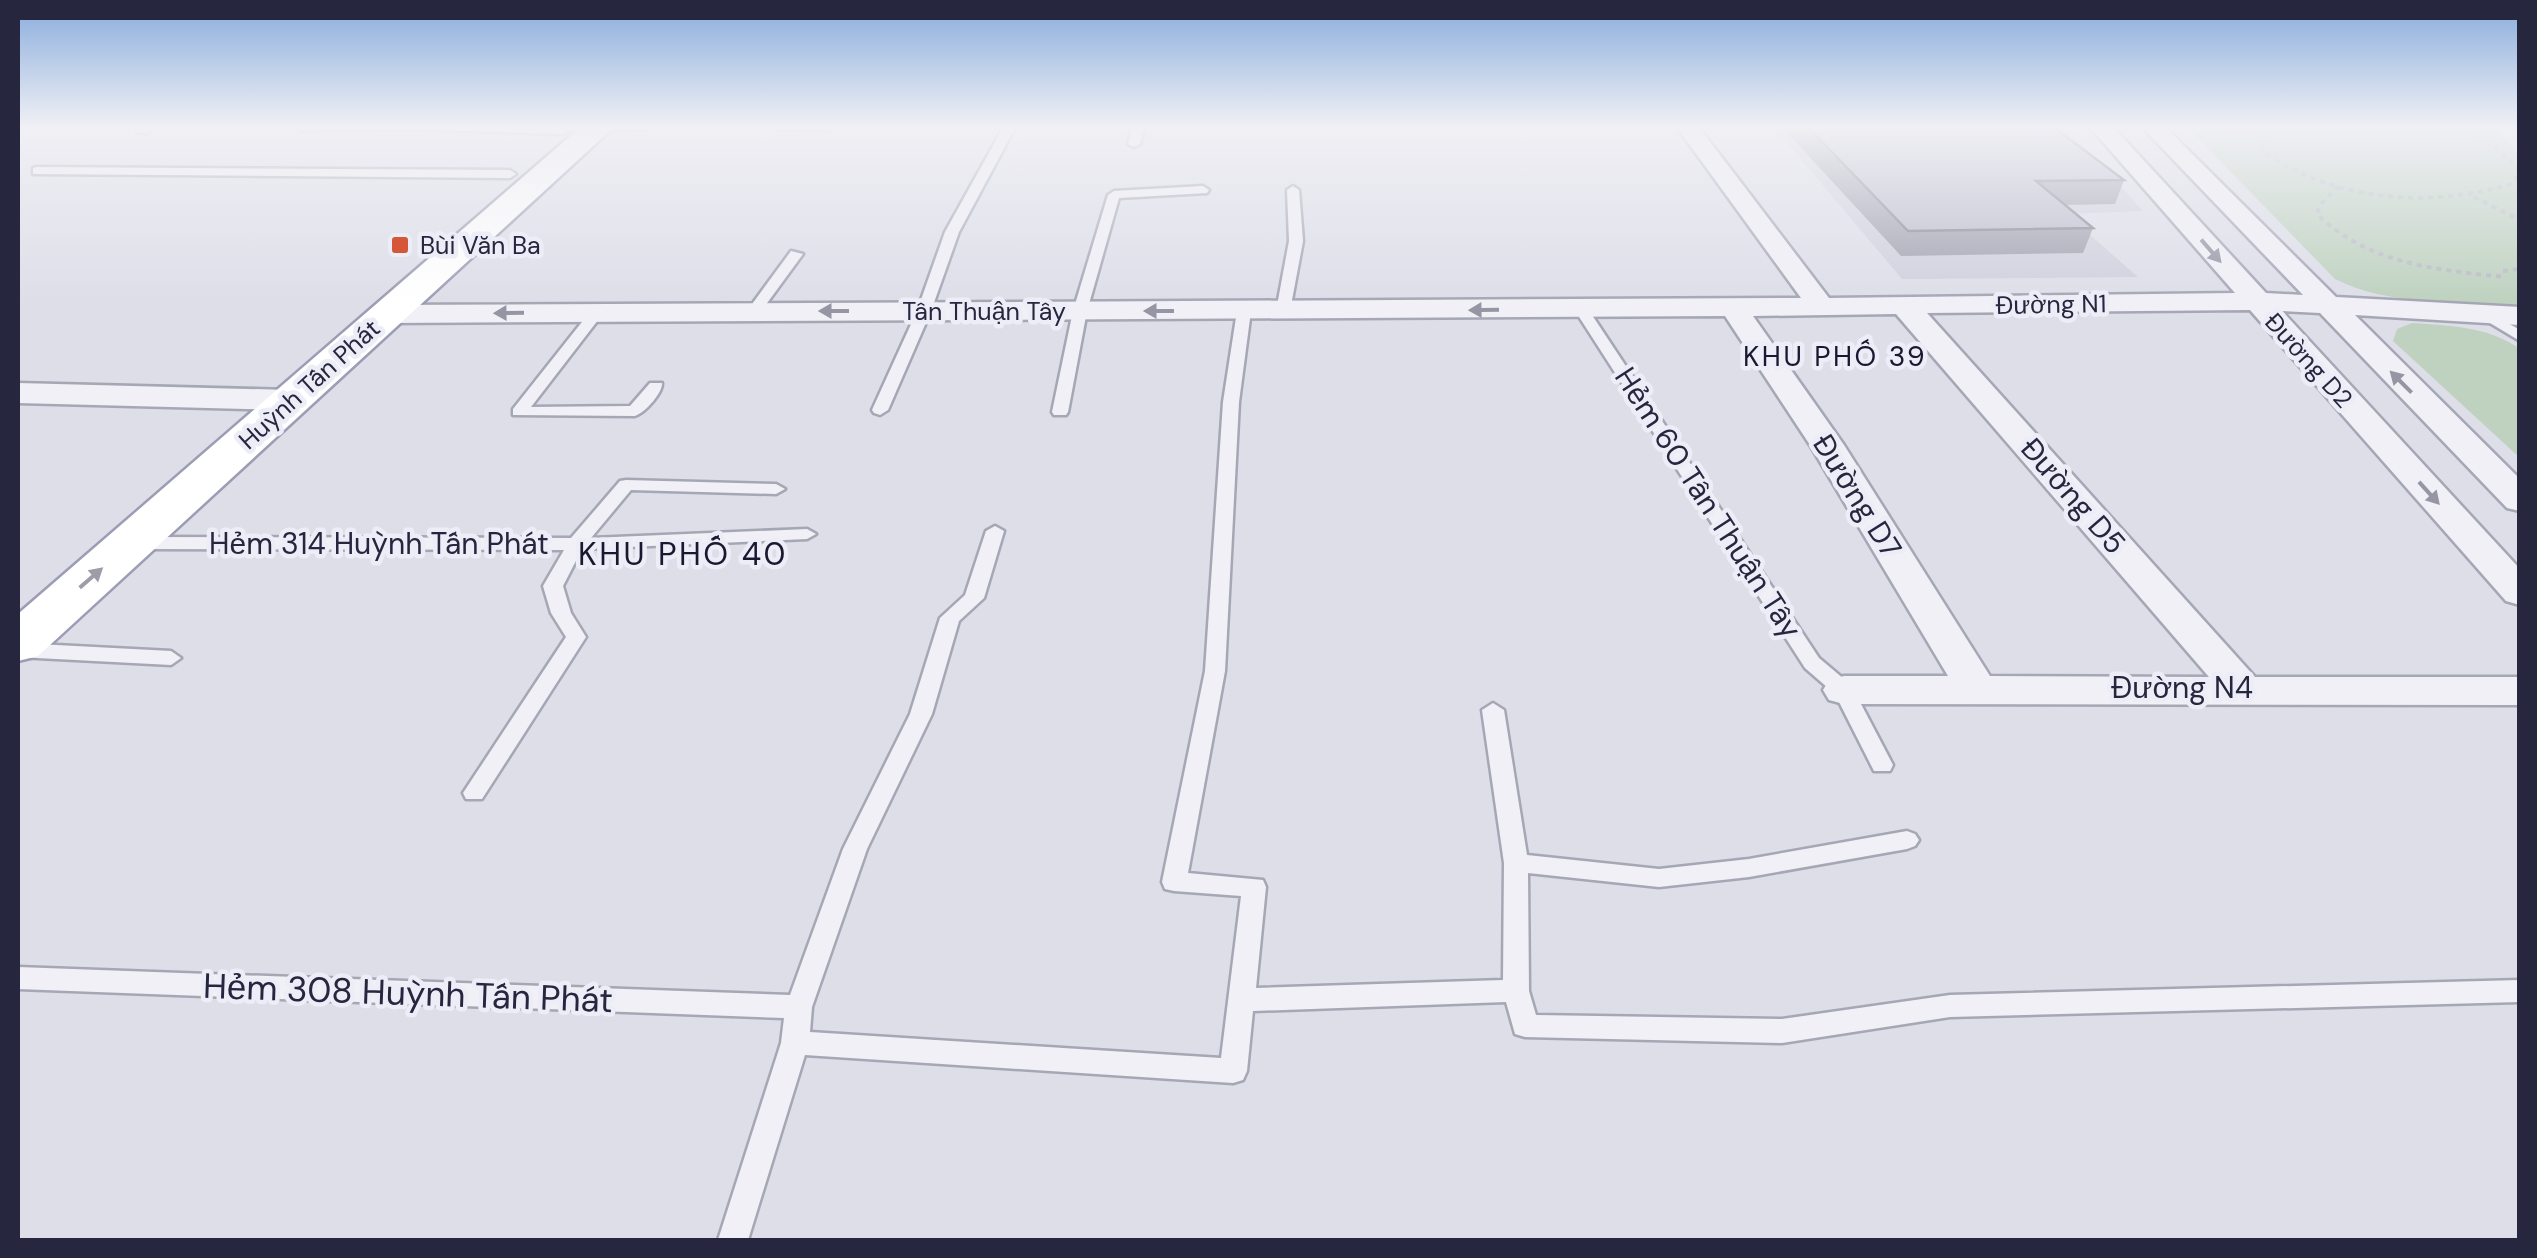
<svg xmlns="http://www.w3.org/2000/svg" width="2537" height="1258" viewBox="0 0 2537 1258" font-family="'DM Sans',sans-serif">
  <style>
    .built { fill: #cfd0dd }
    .green { fill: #bed2bf }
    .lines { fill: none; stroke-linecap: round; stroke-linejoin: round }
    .lane-casing { stroke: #a6a7b5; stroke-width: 5 }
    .street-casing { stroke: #a6a7b5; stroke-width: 5 }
    .primary-casing { stroke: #9c9db4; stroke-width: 5 }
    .path { stroke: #bbbbc6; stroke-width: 4; stroke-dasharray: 5 5; stroke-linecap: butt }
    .lane { fill: #f0f0f6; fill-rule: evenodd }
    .street { fill: #f0f0f6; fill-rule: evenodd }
    .primary { fill: #fff; fill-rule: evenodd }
    .wall { fill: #a0a1af }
    .building { fill: #babbcb; stroke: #82838e; stroke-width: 2.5 }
    .oneway { fill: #9595a4 }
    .oneway2 { fill: #9d9da9 }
    .poi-dot { fill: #d65639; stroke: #ecedf6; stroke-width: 4 }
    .labels { text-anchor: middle; stroke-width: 9; stroke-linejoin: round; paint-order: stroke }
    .far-poi-label { font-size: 25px; fill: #26263f; stroke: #ecedf6; text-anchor: start }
    .far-street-label { font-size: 25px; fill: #26263f; stroke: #ecedf6 }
    .far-neighbourhood-label { font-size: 28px; letter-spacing: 2.5px; fill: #181830; stroke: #ecedf6 }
    .street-label { font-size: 30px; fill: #26263f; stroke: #ecedf6 }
    .neighbourhood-label { font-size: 32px; letter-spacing: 2.5px; fill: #181830; stroke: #ecedf6 }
    .near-street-label { font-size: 35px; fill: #26263f; stroke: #ecedf6 }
  </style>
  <rect width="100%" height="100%" fill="#dddee8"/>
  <path class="built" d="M 1773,126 L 2066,126 L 2143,211 L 2066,214 L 2138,277 L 1902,279 Z"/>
  <g class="green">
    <path d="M 2186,126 L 2495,126 L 2519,155 L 2519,306 C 2459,300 2390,307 2335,279 Z"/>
    <path d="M 2412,323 C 2452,326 2485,326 2519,348 L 2519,457 L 2393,341 L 2397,329 Z"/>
  </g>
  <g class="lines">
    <g class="lane-casing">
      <g id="lane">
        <path d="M 143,126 L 157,126 L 146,133 L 138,133 L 136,131 Z"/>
        <path d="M 296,126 L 562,128 L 568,131 L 562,134 L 413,129 L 301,130 Z"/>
        <path d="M 654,126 L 648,129 L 599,130 L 593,127 Z"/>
        <path d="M 771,126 L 835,126 L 836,127 L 830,130 L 777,129 Z"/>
        <path d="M 1004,126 L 1016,126 L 959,232 L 931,311 L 888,410 L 880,415 L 874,413 L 872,410 L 917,311 L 945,232 Z"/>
        <path d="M 1133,126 L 1145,126 L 1140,144 L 1134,147 L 1128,144 Z"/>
        <path d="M 37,167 L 510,170 L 516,174 L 510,178 L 33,174 L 33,168 Z"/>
        <path d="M 1203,186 L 1209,190 L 1207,193 L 1119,198 L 1087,311 L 1068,412 L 1066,415 L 1054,415 L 1052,412 L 1073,311 L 1108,195 L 1114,191 Z"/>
        <path d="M 1293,186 L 1299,190 L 1303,241 L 1290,311 L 1283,315 L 1276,311 L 1289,241 L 1287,190 Z"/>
        <path d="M 791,251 L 803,254 L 759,314 L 749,314 L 747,311 Z"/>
        <path d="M 1581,305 L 1588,309 L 1819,658 L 1851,685 L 1893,765 L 1890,771 L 1874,771 L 1835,694 L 1805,668 L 1574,309 Z"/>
        <path d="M 598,307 L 605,311 L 531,407 L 630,406 L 650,383 L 662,383 C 663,392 646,412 635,416 L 513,415 L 513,409 L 593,308 Z"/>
        <path d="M 1244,307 L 1251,311 L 1239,402 L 1225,671 L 1188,873 L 1263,880 L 1266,887 L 1256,988 L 1503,980 L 1504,863 L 1482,710 L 1493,703 L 1504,710 L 1527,855 L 1659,869 L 1749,859 L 1907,831 L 1915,834 L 1919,840 L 1915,846 L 1907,849 L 1749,877 L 1659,887 L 1528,873 L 1529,991 L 1536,1015 L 1782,1019 L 1950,995 L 2520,980 L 2520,1002 L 1950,1017 L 1782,1043 L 1525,1037 L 1515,1034 L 1506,1002 L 1253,1011 L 1247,1071 L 1243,1080 L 1233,1083 L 805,1055 L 748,1240 L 718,1240 L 781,1043 L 784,1018 L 18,989 L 18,967 L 790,995 L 843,849 L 910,714 L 940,618 L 965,595 L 986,531 L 995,526 L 1004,531 L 984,598 L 959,621 L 932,714 L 867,849 L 812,1007 L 810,1032 L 1221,1058 L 1241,896 L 1174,891 L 1165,889 L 1162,882 L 1205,671 L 1223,402 L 1237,311 Z"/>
        <path d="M 2485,310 L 2520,330 L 2520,341 L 2480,317 L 2480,311 Z"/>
        <path d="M 626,480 L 776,484 L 785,489 L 776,494 L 631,490 L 591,538 L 807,529 L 816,534 L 807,539 L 582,549 L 563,586 L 571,613 L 586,637 L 482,799 L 466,799 L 463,793 L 566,637 L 551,613 L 543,586 L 564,550 L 138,549 L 129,543 L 138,537 L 571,538 L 620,481 Z"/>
        <path d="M 18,643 L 171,651 L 181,658 L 171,665 L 18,657 Z"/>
      </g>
    </g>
    <g class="street-casing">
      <g id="street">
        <path d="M 1676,126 L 1698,126 L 1829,298 L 2235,293 L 2089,126 L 2112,126 L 2266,293 L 2303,295 L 2141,126 L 2164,126 L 2336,297 L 2520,307 L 2520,325 L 2355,315 L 2520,479 L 2520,511 L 2507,508 L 2320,313 L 2282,311 L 2520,569 L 2520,605 L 2506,601 L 2250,310 L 1927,313 L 2255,677 L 2520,677 L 2520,705 L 1844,704 L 1829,700 L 1823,690 L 1829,680 L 1844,676 L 1948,676 L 1810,445 L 1725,316 L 387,323 L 377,320 L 373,314 L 377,308 L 387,305 L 1801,298 ZM 1896,314 L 2209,677 L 1990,676 L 1844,445 L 1753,316 Z"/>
        <path d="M 18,383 L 290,390 L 301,393 L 306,400 L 301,407 L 290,410 L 18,403 Z"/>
      </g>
    </g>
    <g class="primary-casing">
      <path id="primary" d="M 582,126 L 615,126 L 38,656 L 18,661 L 18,614 Z"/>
    </g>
    <g class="path">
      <path d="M 2232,126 L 2257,128"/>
      <path d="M 2257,126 L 2270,134 L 2262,143 L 2263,151 C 2334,202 2432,209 2514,183 L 2519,170 L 2494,146 L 2452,126"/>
      <path d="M 2199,129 L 2267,136"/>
      <path d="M 2339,186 L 2319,206 L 2317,214 C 2368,264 2437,270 2505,277"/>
      <path d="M 2474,197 L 2520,220"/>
      <path d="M 2503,271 L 2520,269"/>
    </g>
    <use href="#lane" class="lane"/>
    <use href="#street" class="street"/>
    <use href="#primary" class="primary"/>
  </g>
  <path class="wall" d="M 1781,126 L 2052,126 L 2124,180 L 2115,204 L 2064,205 L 2093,228 L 2083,253 L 1901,256 Z"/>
  <path class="building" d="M 1807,126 L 2052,126 L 2124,180 L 2036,181 L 2093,228 L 1908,231 Z"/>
  <defs><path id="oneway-solid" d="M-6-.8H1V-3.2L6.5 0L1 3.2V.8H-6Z" transform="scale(2.5)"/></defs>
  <g class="oneway">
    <use href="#oneway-solid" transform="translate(2211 251) rotate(49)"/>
    <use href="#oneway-solid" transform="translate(1484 310) rotate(179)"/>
    <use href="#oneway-solid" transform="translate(834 311) rotate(-180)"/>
    <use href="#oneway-solid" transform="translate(1159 311) rotate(-180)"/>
    <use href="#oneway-solid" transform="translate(509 313) rotate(179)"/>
    <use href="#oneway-solid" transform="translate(2401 382) rotate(-135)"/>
    <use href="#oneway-solid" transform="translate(2429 493) rotate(48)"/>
  </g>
  <use class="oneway2" href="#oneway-solid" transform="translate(91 578) rotate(-41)"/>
  <linearGradient id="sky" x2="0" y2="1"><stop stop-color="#87abdc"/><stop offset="0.42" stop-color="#f0f0f5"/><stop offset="1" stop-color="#f0f0f5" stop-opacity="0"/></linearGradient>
  <rect width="2537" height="302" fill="url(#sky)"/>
  <rect class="poi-dot" x="390" y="235" width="20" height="20" rx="5"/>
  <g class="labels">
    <g class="far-poi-label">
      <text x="420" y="254">Bùi Văn Ba</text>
    </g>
    <g class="far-street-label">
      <text transform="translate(2051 304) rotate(-1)" y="9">Đường N1</text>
      <text x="984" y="320">Tân Thuận Tây</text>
      <text transform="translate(2309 360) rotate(48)" y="9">Đường D2</text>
      <text transform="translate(309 384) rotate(-42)" y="9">Huỳnh Tấn Phát</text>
    </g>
    <g class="far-neighbourhood-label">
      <text x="1835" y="366">KHU PHỐ 39</text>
    </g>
    <g class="street-label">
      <text transform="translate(1857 496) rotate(58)" y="10">Đường D7</text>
      <text transform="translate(2073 496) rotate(49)" y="10">Đường D5</text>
      <text transform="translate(1708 503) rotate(57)" y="10">Hẻm 60 Tân Thuận Tây</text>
      <text x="379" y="554">Hẻm 314 Huỳnh Tấn Phát</text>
      <text x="2182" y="698">Đường N4</text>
    </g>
    <g class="neighbourhood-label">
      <text x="683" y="565">KHU PHỐ 40</text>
    </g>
    <g class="near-street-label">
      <text transform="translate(408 993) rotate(2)" y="12">Hẻm 308 Huỳnh Tấn Phát</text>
    </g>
  </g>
  <rect width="2537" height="1258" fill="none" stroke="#26263f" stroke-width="40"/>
</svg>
